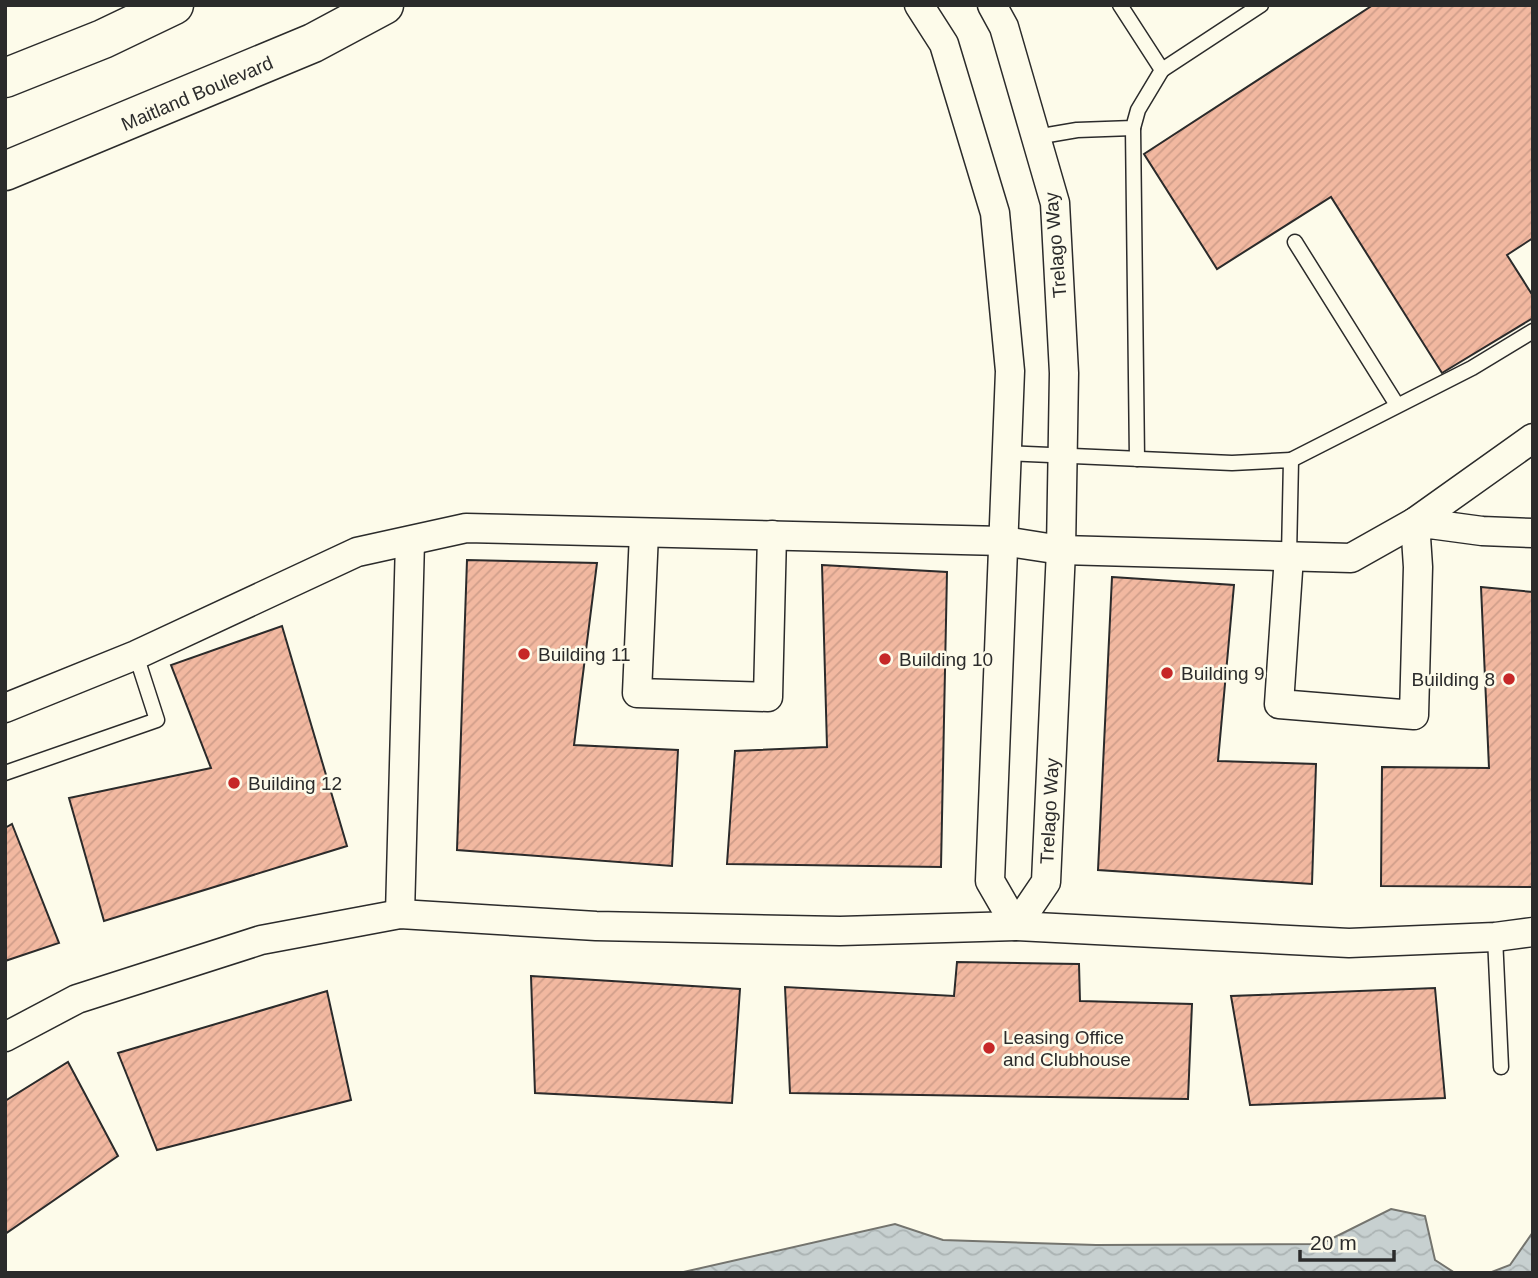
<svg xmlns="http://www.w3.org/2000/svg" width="1538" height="1278" viewBox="0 0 1538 1278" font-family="Arial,sans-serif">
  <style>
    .water { fill: url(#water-waves); stroke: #74746e; stroke-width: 2 }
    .building { fill: url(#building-hatch); stroke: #2b2b2b; stroke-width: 2 }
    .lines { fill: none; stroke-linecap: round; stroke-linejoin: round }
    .service-casing { stroke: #2b2b2b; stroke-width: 17 }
    .minor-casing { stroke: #2b2b2b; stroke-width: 31 }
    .primary-casing { stroke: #2b2b2b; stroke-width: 41 }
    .service { stroke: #fdfbea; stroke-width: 14 }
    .minor { stroke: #fdfbea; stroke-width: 28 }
    .primary { stroke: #fdfbea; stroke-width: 38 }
    .poi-dot { fill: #c62828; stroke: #fdfbea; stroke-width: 2.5 }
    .labels { text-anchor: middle; stroke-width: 5; stroke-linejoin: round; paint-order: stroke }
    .street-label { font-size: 19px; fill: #2b2b2b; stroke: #fdfbea }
    .poi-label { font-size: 19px; fill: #2b2b2b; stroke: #fdfbea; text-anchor: start }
  </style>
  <defs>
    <pattern id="water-waves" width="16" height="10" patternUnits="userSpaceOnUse" patternTransform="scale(1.75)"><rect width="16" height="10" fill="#c7d0d0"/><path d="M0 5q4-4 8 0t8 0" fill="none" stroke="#abb3b3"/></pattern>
    <pattern id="building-hatch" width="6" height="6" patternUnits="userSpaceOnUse" patternTransform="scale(1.75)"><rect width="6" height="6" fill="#f2b8a0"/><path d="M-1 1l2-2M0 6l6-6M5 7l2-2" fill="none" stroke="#d09e8a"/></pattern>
  </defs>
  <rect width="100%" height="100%" fill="#fdfbea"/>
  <g class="water">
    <path d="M 1391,1209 L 1425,1216 L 1435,1260 L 1455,1273 L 679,1273 L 895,1224 L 943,1240 L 1096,1245 L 1321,1244 Z"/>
    <path d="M 1533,1232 L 1533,1273 L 1489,1273 L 1510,1265 Z"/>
  </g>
  <g class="building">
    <path d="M 1373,5 L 1533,5 L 1533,238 L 1507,255 L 1533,296 L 1533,318 L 1442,373 L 1331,197 L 1217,269 L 1144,154 Z"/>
    <path d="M 467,560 L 597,563 L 574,745 L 678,750 L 672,866 L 457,850 Z"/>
    <path d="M 822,565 L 947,572 L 941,867 L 727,864 L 735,751 L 827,747 Z"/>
    <path d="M 1112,577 L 1234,585 L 1218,761 L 1316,764 L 1312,884 L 1098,870 Z"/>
    <path d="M 1481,587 L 1533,592 L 1533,887 L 1381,886 L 1382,767 L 1489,768 Z"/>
    <path d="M 282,626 L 347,846 L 104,921 L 69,798 L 211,768 L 171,665 Z"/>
    <path d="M 12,824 L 59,943 L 5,961 L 5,828 Z"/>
    <path d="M 957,962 L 1079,964 L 1080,1001 L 1192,1004 L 1188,1099 L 790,1093 L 785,987 L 954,996 Z"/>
    <path d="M 531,976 L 740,989 L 732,1103 L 535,1093 Z"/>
    <path d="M 1435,988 L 1445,1098 L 1250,1105 L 1231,996 Z"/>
    <path d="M 327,991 L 351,1100 L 157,1150 L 118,1053 Z"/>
    <path d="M 68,1062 L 118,1156 L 5,1234 L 5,1101 Z"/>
  </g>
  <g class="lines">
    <g class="service-casing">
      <g id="service">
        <path d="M 1162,70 L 1261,5"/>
        <path d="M 1133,128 L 1137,459"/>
        <path d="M 1036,137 L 1077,130 L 1133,128 L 1138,110 L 1162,70 L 1120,5"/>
        <path d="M 1295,242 L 1397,405"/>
        <path d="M 1006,453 L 1232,463 L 1291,460 L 1289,556"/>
        <path d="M 1291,460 L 1472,368 L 1533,331"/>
        <path d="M 5,773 L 157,720 L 136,655"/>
        <path d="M 1495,937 L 1501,1067"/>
      </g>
    </g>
    <g class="minor-casing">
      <g id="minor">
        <path d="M 919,5 L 944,44 L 995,213 L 1010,371 L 990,881 L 1016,926 L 1046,882 L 1061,550 L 1064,373 L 1055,203 L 1004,27 L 992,5"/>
        <path d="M 644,533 L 637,693 L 768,697 L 772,535"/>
        <path d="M 1289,556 L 1279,704 L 1414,715 L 1418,567 L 1415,522 L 1482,531 L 1533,533"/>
        <path d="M 5,708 L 136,655 L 357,552 L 466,528 L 1003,541 L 1061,550 L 1351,558 L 1415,522 L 1533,438"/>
        <path d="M 400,914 L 410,541"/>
        <path d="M 5,1037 L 77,999 L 261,940 L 400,914 L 596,926 L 840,931 L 1016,926 L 1349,943 L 1495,937 L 1533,932"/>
      </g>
    </g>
    <g class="primary-casing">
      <g id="primary">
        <path d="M 5,78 L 103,39 L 174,5"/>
        <path d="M 5,171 L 313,43 L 384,5"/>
      </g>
    </g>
    <use href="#service" class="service"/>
    <use href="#minor" class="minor"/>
    <use href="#primary" class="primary"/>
  </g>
  <g class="poi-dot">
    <circle cx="524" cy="654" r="7"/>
    <circle cx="885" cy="659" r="7"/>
    <circle cx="1167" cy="673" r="7"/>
    <circle cx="1509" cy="679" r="7"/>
    <circle cx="234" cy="783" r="7"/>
    <circle cx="989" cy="1048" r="7"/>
  </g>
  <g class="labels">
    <g class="street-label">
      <text transform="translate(197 93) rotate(-23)" y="7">Maitland Boulevard</text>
      <text transform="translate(1055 245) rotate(-95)" y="7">Trelago Way</text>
      <text transform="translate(1049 811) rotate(-87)" y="7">Trelago Way</text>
    </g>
    <g class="poi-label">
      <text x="538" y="661">Building 11</text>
      <text x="899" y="666">Building 10</text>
      <text x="1181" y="680">Building 9</text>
      <text x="1495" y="686" text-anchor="end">Building 8</text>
      <text x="248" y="790">Building 12</text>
      <text x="1003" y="1044">Leasing Office<tspan x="1003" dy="22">and Clubhouse</tspan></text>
    </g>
  </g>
  <rect width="1538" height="1278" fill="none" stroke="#2b2b2b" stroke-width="14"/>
  <path d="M1300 1250v10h94v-10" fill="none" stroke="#2b2b2b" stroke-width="3.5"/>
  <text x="1310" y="1250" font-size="21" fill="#2b2b2b" stroke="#fdfbea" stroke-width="5" paint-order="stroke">20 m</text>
</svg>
